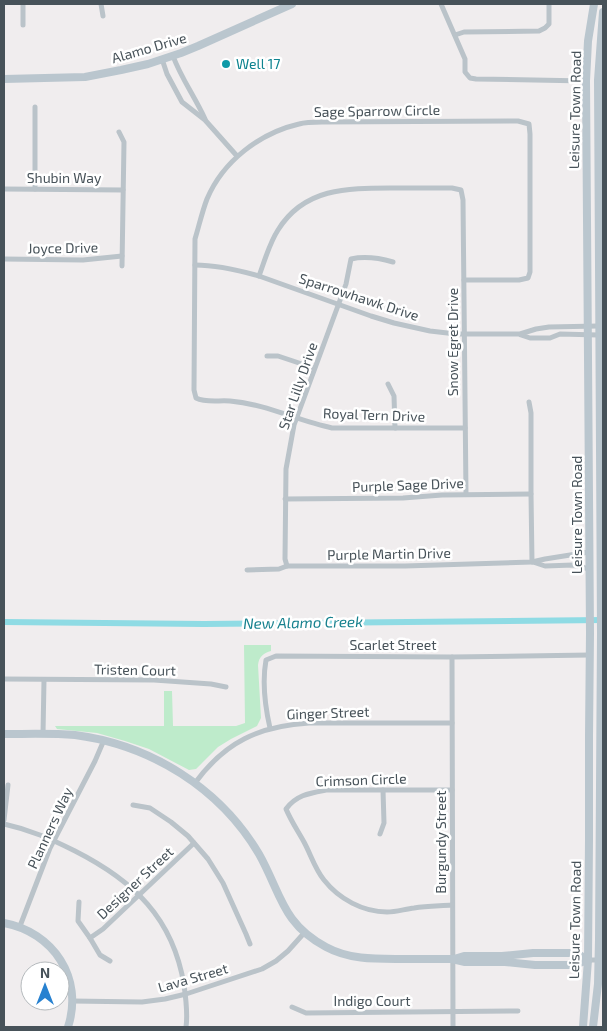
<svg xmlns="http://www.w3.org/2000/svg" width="607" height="1031" viewBox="0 0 607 1031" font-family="'Exo 2',sans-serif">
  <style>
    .grass { fill: #beebcb }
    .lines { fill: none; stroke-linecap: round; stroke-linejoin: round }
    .canal { stroke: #8fdbe4; stroke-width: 6 }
    .street { stroke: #bac3c9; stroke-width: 5 }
    .secondary { stroke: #bac6ce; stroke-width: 8 }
    .culture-dot { fill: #0f9aa8; stroke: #fff; stroke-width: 2 }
    .labels { text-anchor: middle; stroke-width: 5; stroke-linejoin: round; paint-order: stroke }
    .street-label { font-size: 14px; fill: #475259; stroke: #fff }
    .culture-label { font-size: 14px; fill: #0d838f; stroke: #fff; text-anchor: start }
    .water-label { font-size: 15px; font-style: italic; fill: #16818e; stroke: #fff }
  </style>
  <rect width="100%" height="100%" fill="#f0edee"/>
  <path class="grass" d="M 244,645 L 271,645 L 271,651 C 264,653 259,656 258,665 L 261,718 L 257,726 L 231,739 L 218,747 L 196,769 L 189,770 L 149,749 L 125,741 L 97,733 L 57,729 L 55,726 L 164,726 L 164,691 L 172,691 L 173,726 L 236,726 L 245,723 Z"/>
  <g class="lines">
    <path class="canal" d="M 4,622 L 204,624 L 603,620"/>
    <g class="street">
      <path d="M 23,4 L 23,25"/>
      <path d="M 101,4 L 103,16"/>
      <path d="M 441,4 L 465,59 L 465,72 L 470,78 L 476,79 L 586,81"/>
      <path d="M 455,35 L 464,32 L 539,31 L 545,28 L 549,24 L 549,4"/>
      <path d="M 173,56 C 181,78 195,97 205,119"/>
      <path d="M 162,59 L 167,74 L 182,102 L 205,120 L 237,156"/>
      <path d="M 119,132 L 124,142 L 122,266"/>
      <path d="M 4,189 L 123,190"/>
      <path d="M 35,189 L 35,107"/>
      <path d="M 4,259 L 83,260 L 122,256"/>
      <path d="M 195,265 C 217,265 238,270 259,276 L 371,316 L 394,323 L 430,331 L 456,334 L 520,334 L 536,329 L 549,327 L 598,326"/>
      <path d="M 259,276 C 265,260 269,244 278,230 C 304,188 347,188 390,188 C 411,188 431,188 452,188 L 461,190 L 463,200 L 466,494"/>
      <path d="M 464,280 L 519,280 L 528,278 L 530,272 L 530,134 L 529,124 L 518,121 L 322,122 C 314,122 306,122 299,124 C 260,133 223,161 207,199 C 202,212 199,226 195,239 L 194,390 L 196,398 C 206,403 219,400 230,401 C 266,404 298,421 332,428 L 465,428"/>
      <path d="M 521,335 L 530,338 L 550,338 L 560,334 L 598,335"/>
      <path d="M 267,356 L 278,356 L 314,368"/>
      <path d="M 388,384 L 394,396 L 395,428"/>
      <path d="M 529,402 L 531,413 L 531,494 L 532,562"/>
      <path d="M 285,499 L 403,498 L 442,495 L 531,494"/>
      <path d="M 533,562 L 545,566 L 573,565 L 589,569"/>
      <path d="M 287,566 L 285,559 L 286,469 L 294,425 L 346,284 L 351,259 C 365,256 379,258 393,262"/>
      <path d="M 247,570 L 279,569 L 287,566 L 405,566 L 532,562 L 545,559 L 589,552"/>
      <path d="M 452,657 L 453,1027"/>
      <path d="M 4,679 L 154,680 L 211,684 L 226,687"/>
      <path d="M 270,728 C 265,706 262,682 266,660 L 276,656 L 452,657 L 590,655"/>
      <path d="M 43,734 L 44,680"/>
      <path d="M 195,783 C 225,742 259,726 309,723 L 452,723"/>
      <path d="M 452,790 L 326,790 C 310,793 296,795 286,809 C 291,821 298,831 304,842 C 311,855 315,869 324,880 C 339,899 363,912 387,912 C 396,912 405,909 414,908 C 427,906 439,906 452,905"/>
      <path d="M 133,805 L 150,808 L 171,822 L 188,836 L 208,859 L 223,883 L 246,934 L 250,944"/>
      <path d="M 4,820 L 8,785"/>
      <path d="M 4,824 C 31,830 51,839 75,851 C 134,881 173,918 184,985 C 186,999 188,1013 186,1027"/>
      <path d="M 380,834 L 384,823 L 383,790"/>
      <path d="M 79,902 L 78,921 L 90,938 L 100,955 L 110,961"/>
      <path d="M 20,926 L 50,848 L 95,761 L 104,740"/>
      <path d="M 90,938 L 103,929 L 194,843"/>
      <path d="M 588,960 L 603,960"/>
      <path d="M 72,1001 L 142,1002 L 165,999 L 186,994 L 262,969 L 276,961 L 288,951 L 305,932"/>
      <path d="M 292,1007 L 306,1013 L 518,1011"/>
    </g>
    <g class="secondary">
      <path d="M 4,79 L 85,77 L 121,70 L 148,64 L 181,53 L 198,46 L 292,4"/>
      <path d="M 4,734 C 27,734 52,733 75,735 C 151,745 220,788 259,854 C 281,893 282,924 326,947 C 350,960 376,959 403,959 C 420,959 436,959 452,959 L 465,962 L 505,962 L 535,965 L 574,965 L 588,960"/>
      <path d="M 4,923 C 53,932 84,978 68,1027"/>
      <path d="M 454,959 L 464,956 L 502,956 L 533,953 L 576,953 L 588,960"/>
      <path d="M 583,1027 L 588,960 L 589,840 L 589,736 L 590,633 L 586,81 L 588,41 L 594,4"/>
      <path d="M 593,1027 L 598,984 L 599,940 L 601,633 L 598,80 L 603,12"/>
    </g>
  </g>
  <circle class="culture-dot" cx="226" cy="64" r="5"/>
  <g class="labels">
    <g class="street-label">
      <text transform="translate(149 48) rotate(-16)" y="5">Alamo Drive</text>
      <text transform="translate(575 110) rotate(-89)" y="5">Leisure Town Road</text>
      <text transform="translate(377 111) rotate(-1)" y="5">Sage Sparrow Circle</text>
      <text x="64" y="183">Shubin Way</text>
      <text transform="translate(63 248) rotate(-1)" y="5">Joyce Drive</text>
      <text transform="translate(359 297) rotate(18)" y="5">Sparrowhawk Drive</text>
      <text transform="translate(453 342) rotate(-90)" y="5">Snow Egret Drive</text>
      <text transform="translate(298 386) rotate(-71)" y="5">Star Lilly Drive</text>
      <text transform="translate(374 415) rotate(2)" y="5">Royal Tern Drive</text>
      <text transform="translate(408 485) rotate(-2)" y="5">Purple Sage Drive</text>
      <text transform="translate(577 515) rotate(-90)" y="5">Leisure Town Road</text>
      <text transform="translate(389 554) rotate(-1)" y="5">Purple Martin Drive</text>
      <text x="393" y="650">Scarlet Street</text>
      <text transform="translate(135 670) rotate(1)" y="5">Tristen Court</text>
      <text transform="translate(328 713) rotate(-2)" y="5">Ginger Street</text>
      <text transform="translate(361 780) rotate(-2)" y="5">Crimson Circle</text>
      <text transform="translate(50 828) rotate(-65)" y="5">Planners Way</text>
      <text transform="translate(441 842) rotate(-90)" y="5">Burgundy Street</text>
      <text transform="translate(135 883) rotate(-43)" y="5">Designer Street</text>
      <text transform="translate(575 920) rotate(-89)" y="5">Leisure Town Road</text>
      <text transform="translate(193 978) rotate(-16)" y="5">Lava Street</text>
      <text x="372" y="1006">Indigo Court</text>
    </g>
    <g class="culture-label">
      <text x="236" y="69">Well 17</text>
    </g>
    <g class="water-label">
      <text transform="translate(303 623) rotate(-1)" y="5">New Alamo Creek</text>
    </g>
  </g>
  <rect width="607" height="1031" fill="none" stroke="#475259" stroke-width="10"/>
  <g transform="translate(45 986)"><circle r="24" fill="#ffffff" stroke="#b5babd"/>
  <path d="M0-4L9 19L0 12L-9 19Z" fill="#2781d0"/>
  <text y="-8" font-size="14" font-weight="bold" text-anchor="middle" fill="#475259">N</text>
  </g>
</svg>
